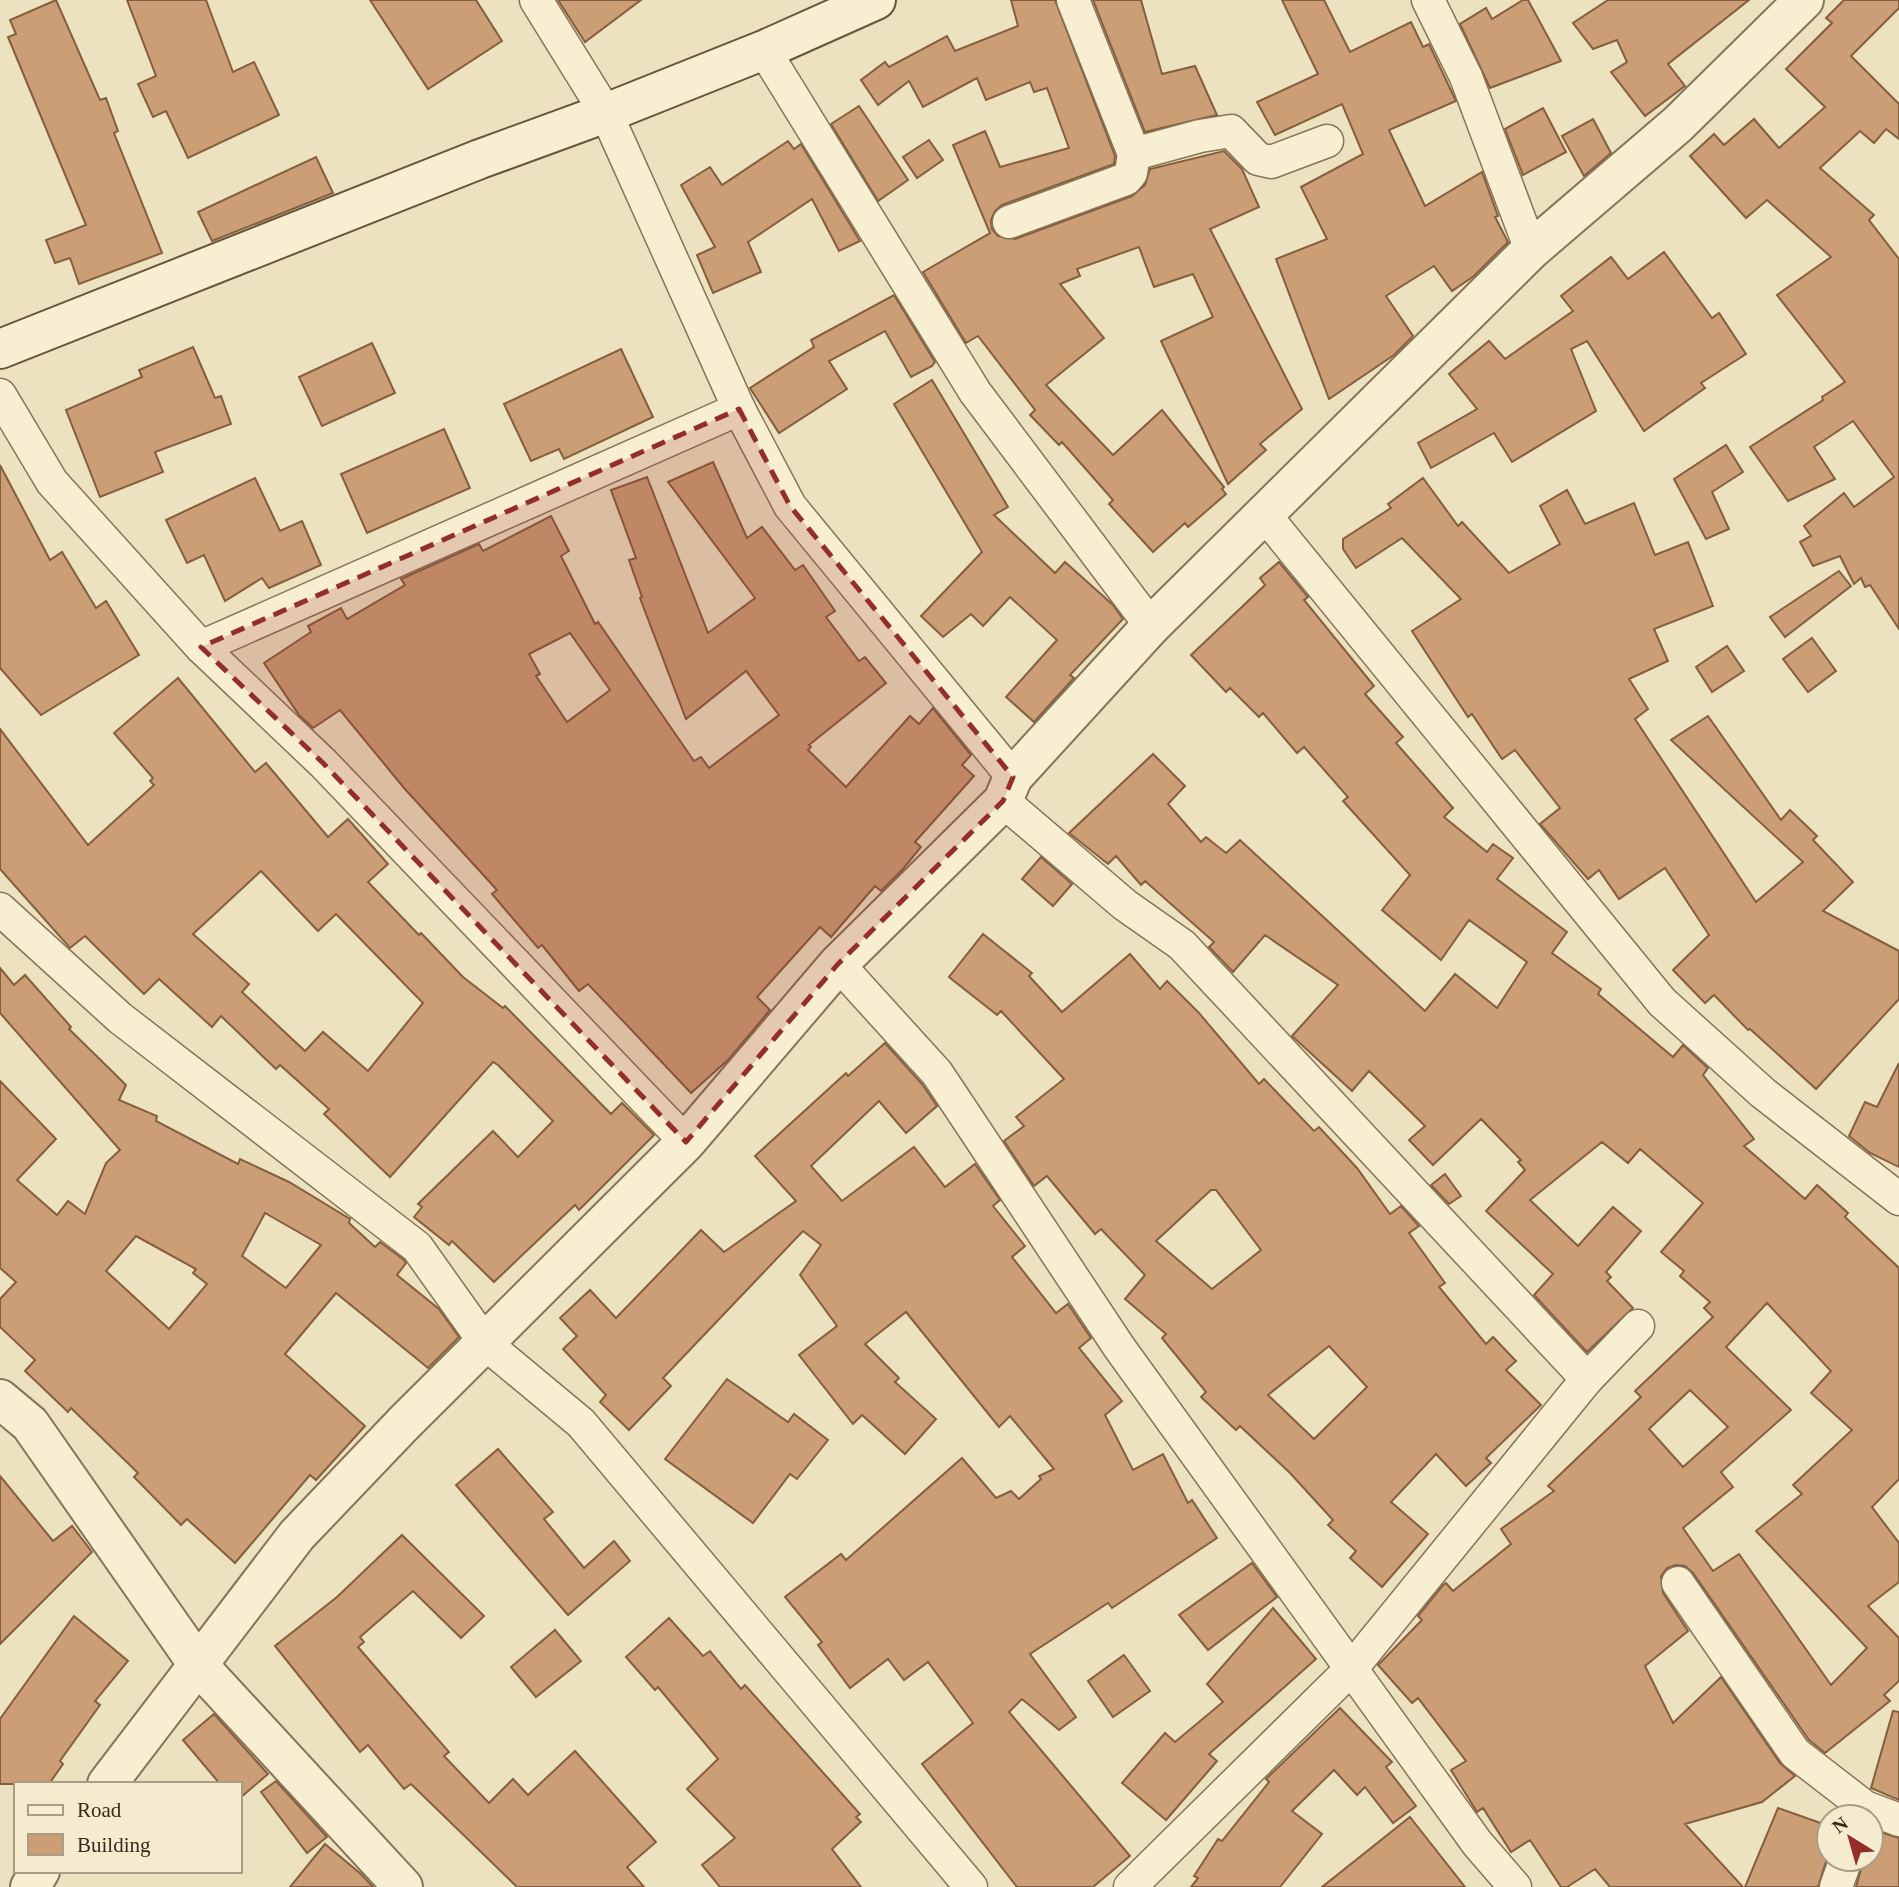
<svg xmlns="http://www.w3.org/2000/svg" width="1899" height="1887" viewBox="0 0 1899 1887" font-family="Georgia,serif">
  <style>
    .building { fill: #cb9e75; stroke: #855e3e; stroke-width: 2; fill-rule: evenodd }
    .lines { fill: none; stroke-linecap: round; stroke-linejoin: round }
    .minor-casing { stroke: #867358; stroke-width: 35 }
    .tertiary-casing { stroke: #867358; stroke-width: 42 }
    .secondary-casing { stroke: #68543b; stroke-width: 42 }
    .minor { stroke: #f8efd2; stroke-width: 32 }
    .tertiary { stroke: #f8efd2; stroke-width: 38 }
    .secondary { stroke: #f8efd2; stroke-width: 38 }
    .marked { fill: #942e28; fill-opacity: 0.2; stroke: #942e28; stroke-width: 5; stroke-dasharray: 14 9; stroke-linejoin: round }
  </style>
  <rect width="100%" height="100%" fill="#ede2c0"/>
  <g class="building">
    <path d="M 56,0 L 100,100 L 106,98 L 118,131 L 114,133 L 162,253 L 79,284 L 70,258 L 55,263 L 46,240 L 86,225 L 8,37 L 16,34 L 10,20 Z"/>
    <path d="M 127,0 L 206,0 L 233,72 L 254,62 L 279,115 L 188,158 L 166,111 L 153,117 L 138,84 L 156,76 Z"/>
    <path d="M 370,0 L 476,0 L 502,41 L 428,89 Z"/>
    <path d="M 558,0 L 641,0 L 585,42 Z"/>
    <path d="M 1011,0 L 1055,0 L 1115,156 L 1114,164 L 1002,205 L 995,211 L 991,220 L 992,229 L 998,236 L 1015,239 L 1132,196 L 1145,185 L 1150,169 L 1224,151 L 1242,169 L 1259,207 L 1210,229 L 1302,409 L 1260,444 L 1266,450 L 1228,484 L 1161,341 L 1213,317 L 1193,274 L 1154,287 L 1139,247 L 1077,269 L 1080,276 L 1060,284 L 1104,338 L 1046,385 L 1113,455 L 1162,410 L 1224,487 L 1222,489 L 1226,494 L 1188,527 L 1185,523 L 1153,552 L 1109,504 L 1113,500 L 1062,442 L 1059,445 L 1030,415 L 1035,410 L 978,336 L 966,343 L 923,272 L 990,233 L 953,145 L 985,131 L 1000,167 L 1069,148 L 1047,88 L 1034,92 L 1030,82 L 986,100 L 977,78 L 923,107 L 909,81 L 878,105 L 861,80 L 885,62 L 889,67 L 947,36 L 955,51 L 1018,26 Z"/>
    <path d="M 1093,0 L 1141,0 L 1162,74 L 1195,66 L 1217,115 L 1145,132 Z"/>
    <path d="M 1282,0 L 1324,0 L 1350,52 L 1411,22 L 1423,47 L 1429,44 L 1456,101 L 1389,130 L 1425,206 L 1482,172 L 1498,216 L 1495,217 L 1508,242 L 1474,276 L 1452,291 L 1434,266 L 1386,296 L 1413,336 L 1394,355 L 1329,399 L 1276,259 L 1327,239 L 1301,187 L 1363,154 L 1342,104 L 1275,135 L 1257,102 L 1318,74 Z"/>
    <path d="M 1523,0 L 1528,0 L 1561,61 L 1490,88 L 1460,24 L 1486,8 L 1492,19 Z"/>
    <path d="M 1608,0 L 1749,0 L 1668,64 L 1685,86 L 1645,116 L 1611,72 L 1627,62 L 1617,40 L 1593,49 L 1573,23 Z"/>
    <path d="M 1844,0 L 1899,0 L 1899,8 L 1851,56 L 1899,104 L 1899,139 L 1886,129 L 1874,143 L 1860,131 L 1820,168 L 1874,215 L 1869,220 L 1899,259 L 1899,629 L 1870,585 L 1865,587 L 1861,578 L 1854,584 L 1840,556 L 1813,566 L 1800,542 L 1811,536 L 1804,526 L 1844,493 L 1854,507 L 1894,477 L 1853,421 L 1814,447 L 1835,479 L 1788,501 L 1750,447 L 1823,400 L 1822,397 L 1845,382 L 1777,295 L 1831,257 L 1767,200 L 1746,218 L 1690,156 L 1714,134 L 1724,145 L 1754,119 L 1779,148 L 1825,107 L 1786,69 L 1832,23 L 1826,18 Z"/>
    <path d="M 859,106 L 908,180 L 878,201 L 831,124 Z"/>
    <path d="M 1543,108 L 1566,152 L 1523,175 L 1505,129 Z"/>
    <path d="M 1593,119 L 1611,153 L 1584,176 L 1562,136 Z"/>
    <path d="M 929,140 L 943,160 L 917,178 L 903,157 Z"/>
    <path d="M 788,141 L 794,149 L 801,144 L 860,241 L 839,251 L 812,199 L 748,242 L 761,272 L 713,293 L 697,255 L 715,247 L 681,185 L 710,167 L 722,185 Z"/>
    <path d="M 316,157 L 333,193 L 212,241 L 198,212 Z"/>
    <path d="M 1664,252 L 1712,318 L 1719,313 L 1746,354 L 1701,383 L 1705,388 L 1644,431 L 1587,341 L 1571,349 L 1596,411 L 1512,462 L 1494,433 L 1431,468 L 1418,443 L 1477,409 L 1449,374 L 1489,341 L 1505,359 L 1573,311 L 1561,296 L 1611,257 L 1628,279 Z"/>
    <path d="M 894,295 L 935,362 L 932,366 L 911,377 L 885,331 L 829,361 L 847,389 L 779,433 L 750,388 L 814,347 L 811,340 Z"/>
    <path d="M 372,343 L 395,393 L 322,426 L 299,377 Z"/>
    <path d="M 193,347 L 215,398 L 221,396 L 231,424 L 155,452 L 163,472 L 100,497 L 66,410 L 142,377 L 139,370 Z"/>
    <path d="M 621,349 L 653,417 L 564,459 L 559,449 L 531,461 L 504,404 Z"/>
    <path d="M 932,380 L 1008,507 L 994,515 L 1055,573 L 1065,562 L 1113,605 L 1123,619 L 1070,675 L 1074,678 L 1034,722 L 1006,697 L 1057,640 L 1010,597 L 983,626 L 971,614 L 943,637 L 921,616 L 982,552 L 894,404 Z"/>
    <path d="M 444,429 L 470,488 L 367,533 L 341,474 Z"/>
    <path d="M 1726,445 L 1743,472 L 1712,492 L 1729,529 L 1706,539 L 1674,479 Z"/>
    <path d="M 713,462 L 747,538 L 762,527 L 795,570 L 803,565 L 835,611 L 826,617 L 859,661 L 865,657 L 886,683 L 809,745 L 811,747 L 808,750 L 846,787 L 910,716 L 919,724 L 933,708 L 971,755 L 962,765 L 974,776 L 915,842 L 921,847 L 903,869 L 881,891 L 875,886 L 831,937 L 820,927 L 757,997 L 770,1010 L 729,1059 L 691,1093 L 588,984 L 579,991 L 542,945 L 538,948 L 492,894 L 497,890 L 404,788 L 340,710 L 313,728 L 299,715 L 264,663 L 311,632 L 308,626 L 341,608 L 347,619 L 405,585 L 401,579 L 479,544 L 483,551 L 551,516 L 569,551 L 561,556 L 595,624 L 598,622 L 694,761 L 701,757 L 709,768 L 779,715 L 746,671 L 686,719 L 640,598 L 642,597 L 629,560 L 636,558 L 611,490 L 647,477 L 708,633 L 755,598 L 668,482 ZM 570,633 L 610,690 L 567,722 L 536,676 L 540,674 L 529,654 Z"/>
    <path d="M 0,465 L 50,560 L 62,552 L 96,608 L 106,601 L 139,655 L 41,715 L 0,668 Z"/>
    <path d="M 255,478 L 280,531 L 302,521 L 321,565 L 269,588 L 262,578 L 225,601 L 204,555 L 187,563 L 166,520 Z"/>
    <path d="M 1423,478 L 1458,526 L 1462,522 L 1509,573 L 1560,544 L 1540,506 L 1567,490 L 1585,524 L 1634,503 L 1655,555 L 1688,542 L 1713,606 L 1654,629 L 1668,661 L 1629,679 L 1648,709 L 1635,719 L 1756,902 L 1803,862 L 1671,740 L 1708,716 L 1781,820 L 1790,810 L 1817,836 L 1813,840 L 1853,882 L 1823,911 L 1899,951 L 1899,999 L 1816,1089 L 1750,1029 L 1748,1030 L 1714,995 L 1705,1003 L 1673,970 L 1709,935 L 1665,868 L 1619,899 L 1599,870 L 1588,879 L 1540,824 L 1560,808 L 1515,750 L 1502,759 L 1472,714 L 1468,717 L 1412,631 L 1461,599 L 1402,538 L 1356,568 L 1343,549 L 1343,539 L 1391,508 L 1388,504 Z"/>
    <path d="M 1279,562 L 1308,597 L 1304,600 L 1374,686 L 1365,694 L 1403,737 L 1396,743 L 1453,808 L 1444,817 L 1487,852 L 1493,844 L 1513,858 L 1497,879 L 1567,932 L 1552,953 L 1601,989 L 1598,994 L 1673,1057 L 1683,1045 L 1708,1068 L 1703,1075 L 1754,1139 L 1744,1146 L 1805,1199 L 1817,1185 L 1848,1213 L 1845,1217 L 1899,1268 L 1899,1479 L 1872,1507 L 1899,1543 L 1899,1582 L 1868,1606 L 1899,1638 L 1899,1681 L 1884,1695 L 1890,1701 L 1825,1753 L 1809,1740 L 1693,1573 L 1685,1566 L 1676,1565 L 1667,1568 L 1661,1576 L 1663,1593 L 1688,1631 L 1645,1666 L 1673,1723 L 1721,1677 L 1780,1763 L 1795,1776 L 1762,1802 L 1685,1824 L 1743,1887 L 1610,1887 L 1595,1869 L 1567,1887 L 1561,1887 L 1530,1840 L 1511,1852 L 1483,1808 L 1477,1812 L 1451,1770 L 1466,1761 L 1418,1698 L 1412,1703 L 1378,1665 L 1422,1620 L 1418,1616 L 1443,1585 L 1446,1583 L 1453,1591 L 1511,1544 L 1501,1529 L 1554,1491 L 1548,1486 L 1641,1397 L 1635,1391 L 1713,1317 L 1704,1308 L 1710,1302 L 1680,1276 L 1684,1271 L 1661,1252 L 1703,1203 L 1640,1149 L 1628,1163 L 1602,1142 L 1530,1200 L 1578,1246 L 1613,1207 L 1641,1231 L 1606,1272 L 1611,1277 L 1607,1281 L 1633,1308 L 1587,1352 L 1534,1295 L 1553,1274 L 1486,1211 L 1525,1170 L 1518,1162 L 1521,1160 L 1481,1119 L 1433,1165 L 1409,1140 L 1425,1126 L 1369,1071 L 1352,1091 L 1292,1036 L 1338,985 L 1265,935 L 1233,972 L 1209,947 L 1214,942 L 1145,881 L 1141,885 L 1116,856 L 1108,864 L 1069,833 L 1153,754 L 1185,786 L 1168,804 L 1201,842 L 1206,837 L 1226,853 L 1240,840 L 1425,1011 L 1455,974 L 1497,1008 L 1527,962 L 1469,920 L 1441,960 L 1382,910 L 1410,875 L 1343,801 L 1348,797 L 1304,747 L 1297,753 L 1263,713 L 1259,717 L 1230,688 L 1226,692 L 1191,655 L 1265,585 L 1260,578 ZM 1767,1303 L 1831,1371 L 1811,1393 L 1852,1430 L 1793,1485 L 1802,1494 L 1756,1531 L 1867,1648 L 1831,1685 L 1739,1554 L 1713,1571 L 1683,1528 L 1733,1487 L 1721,1472 L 1791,1410 L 1726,1347 ZM 1690,1390 L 1728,1427 L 1683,1467 L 1649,1429 Z"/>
    <path d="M 1839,571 L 1851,586 L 1785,637 L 1770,617 Z"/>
    <path d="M 1812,638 L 1836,671 L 1808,692 L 1783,659 Z"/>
    <path d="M 1727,646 L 1744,671 L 1712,692 L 1696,667 Z"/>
    <path d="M 178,678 L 255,772 L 266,763 L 328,837 L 348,819 L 388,864 L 368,882 L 419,935 L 421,933 L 463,977 L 503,1008 L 505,1006 L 611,1114 L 622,1103 L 654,1135 L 579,1210 L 575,1205 L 494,1282 L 452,1241 L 449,1245 L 414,1217 L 422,1207 L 418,1204 L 493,1131 L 518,1157 L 553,1121 L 498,1065 L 493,1062 L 390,1177 L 324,1114 L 329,1109 L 280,1065 L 276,1069 L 221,1016 L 212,1027 L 159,979 L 144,994 L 85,936 L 70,948 L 0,869 L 0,729 L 88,845 L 154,785 L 150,781 L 153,778 L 114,733 ZM 261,871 L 318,931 L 336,914 L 423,1003 L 368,1071 L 323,1032 L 305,1051 L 242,992 L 249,984 L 193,934 Z"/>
    <path d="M 1041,857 L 1072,884 L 1053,906 L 1022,879 Z"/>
    <path d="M 983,934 L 1032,973 L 1029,976 L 1062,1012 L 1130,954 L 1160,989 L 1167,981 L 1199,1013 L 1259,1084 L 1264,1079 L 1314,1131 L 1319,1127 L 1357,1168 L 1390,1214 L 1401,1206 L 1419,1226 L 1409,1233 L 1445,1283 L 1439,1287 L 1486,1344 L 1493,1337 L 1516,1361 L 1506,1370 L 1541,1405 L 1486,1458 L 1491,1463 L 1466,1486 L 1436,1454 L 1391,1502 L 1428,1534 L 1382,1587 L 1350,1558 L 1356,1551 L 1328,1525 L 1333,1520 L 1290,1473 L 1240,1426 L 1236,1430 L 1201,1397 L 1206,1392 L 1162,1338 L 1166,1334 L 1125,1299 L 1145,1275 L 1101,1229 L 1095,1234 L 1047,1176 L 1034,1186 L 1004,1141 L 1024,1126 L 1016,1117 L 1064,1079 L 1001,1011 L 997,1015 L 949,977 ZM 1211,1190 L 1216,1190 L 1261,1250 L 1212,1289 L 1156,1241 ZM 1329,1346 L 1367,1387 L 1314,1439 L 1268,1395 Z"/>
    <path d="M 0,968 L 14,985 L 25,975 L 71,1027 L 69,1029 L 126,1085 L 119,1100 L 157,1116 L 156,1121 L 238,1164 L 240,1159 L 289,1182 L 350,1219 L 349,1223 L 375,1247 L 380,1242 L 404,1260 L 406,1263 L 397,1275 L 439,1309 L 459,1337 L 428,1368 L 336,1293 L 285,1354 L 365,1426 L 316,1480 L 310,1475 L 235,1563 L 187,1519 L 181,1525 L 134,1477 L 138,1473 L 71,1408 L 68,1412 L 25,1371 L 35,1360 L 0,1327 L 0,1299 L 16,1282 L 0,1268 L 0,1081 L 56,1139 L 17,1180 L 57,1215 L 68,1201 L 85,1214 L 106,1163 L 120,1150 L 0,1013 ZM 265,1213 L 321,1245 L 286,1288 L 242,1256 ZM 136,1236 L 196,1269 L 193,1273 L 207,1284 L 169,1329 L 106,1271 Z"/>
    <path d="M 885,1043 L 922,1084 L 937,1106 L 906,1133 L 879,1101 L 811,1166 L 842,1201 L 914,1147 L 945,1187 L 975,1164 L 1000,1200 L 993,1206 L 1025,1246 L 1012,1257 L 1056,1313 L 1068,1304 L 1091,1338 L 1079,1348 L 1122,1401 L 1105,1415 L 1133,1470 L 1163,1454 L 1188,1503 L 1192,1500 L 1217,1538 L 1112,1608 L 1108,1603 L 1030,1654 L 1076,1717 L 1059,1730 L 1022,1699 L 1009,1712 L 1130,1856 L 1093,1887 L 1017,1887 L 922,1764 L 973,1723 L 928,1662 L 904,1680 L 888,1659 L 850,1688 L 818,1645 L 822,1642 L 785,1597 L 841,1554 L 846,1560 L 962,1458 L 996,1498 L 1011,1491 L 1019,1499 L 1041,1479 L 1039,1476 L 1054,1469 L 1010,1416 L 999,1427 L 906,1312 L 865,1344 L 899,1378 L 895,1382 L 936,1419 L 905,1454 L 862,1415 L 853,1424 L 799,1355 L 837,1326 L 800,1275 L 821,1245 L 803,1231 L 663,1378 L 671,1386 L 629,1430 L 600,1402 L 606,1395 L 563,1349 L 577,1336 L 560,1318 L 590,1290 L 616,1318 L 701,1230 L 724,1252 L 796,1201 L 755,1156 L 846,1073 L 848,1076 Z"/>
    <path d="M 1899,1063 L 1899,1167 L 1870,1153 L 1849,1136 L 1865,1102 L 1877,1107 Z"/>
    <path d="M 1445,1174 L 1461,1196 L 1449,1204 L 1431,1185 Z"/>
    <path d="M 727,1379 L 788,1422 L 794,1414 L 828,1440 L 797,1479 L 790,1474 L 753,1523 L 665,1459 Z"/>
    <path d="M 498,1449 L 553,1512 L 544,1519 L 584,1568 L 614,1541 L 630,1561 L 568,1615 L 456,1485 Z"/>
    <path d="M 0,1476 L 53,1541 L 72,1526 L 92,1552 L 0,1644 Z"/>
    <path d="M 402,1535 L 484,1616 L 461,1638 L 413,1591 L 360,1637 L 364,1642 L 358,1647 L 449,1752 L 444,1756 L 489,1803 L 513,1779 L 528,1795 L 575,1751 L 656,1842 L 627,1867 L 644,1887 L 517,1887 L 411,1784 L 404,1789 L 368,1745 L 360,1752 L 275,1646 L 337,1597 Z"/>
    <path d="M 1252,1563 L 1277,1597 L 1208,1650 L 1179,1615 Z"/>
    <path d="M 1273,1608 L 1316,1659 L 1209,1754 L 1217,1761 L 1166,1820 L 1122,1783 L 1165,1733 L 1175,1742 L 1223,1702 L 1207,1684 Z"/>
    <path d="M 74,1616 L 128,1661 L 95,1701 L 100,1705 L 60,1761 L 63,1764 L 49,1784 L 0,1784 L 0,1719 Z"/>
    <path d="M 669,1618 L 703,1656 L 710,1651 L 741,1689 L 745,1685 L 860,1814 L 856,1817 L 861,1822 L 832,1849 L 861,1887 L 720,1887 L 702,1865 L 735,1838 L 687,1789 L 718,1759 L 658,1687 L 655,1690 L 626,1657 Z"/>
    <path d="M 555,1630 L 581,1661 L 536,1697 L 511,1667 Z"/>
    <path d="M 1124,1655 L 1150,1691 L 1113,1717 L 1088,1681 Z"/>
    <path d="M 1340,1708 L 1392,1762 L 1386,1767 L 1416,1806 L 1393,1823 L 1365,1787 L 1357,1795 L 1334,1770 L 1292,1811 L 1322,1834 L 1280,1887 L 1191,1887 L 1198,1878 L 1194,1876 L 1218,1839 L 1222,1841 L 1269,1782 L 1266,1779 Z"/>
    <path d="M 1893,1711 L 1899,1712 L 1899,1800 L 1871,1788 Z"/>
    <path d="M 214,1714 L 268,1774 L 240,1798 L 240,1784 L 220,1784 L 183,1740 Z"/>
    <path d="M 276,1781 L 327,1837 L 307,1853 L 261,1792 Z"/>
    <path d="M 1778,1808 L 1829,1826 L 1829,1852 L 1818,1887 L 1745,1887 Z"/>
    <path d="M 1410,1817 L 1465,1887 L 1322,1887 Z"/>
    <path d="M 1871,1829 L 1899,1838 L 1899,1887 L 1856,1887 L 1864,1859 L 1871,1859 Z"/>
    <path d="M 325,1844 L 361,1874 L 373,1887 L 290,1887 Z"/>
  </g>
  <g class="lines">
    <g class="minor-casing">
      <g id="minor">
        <path d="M 536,0 L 606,113 L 739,409 L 790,506 L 1013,777"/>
        <path d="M 1073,0 L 1134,154 L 1200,136 L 1231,131 L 1258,159 L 1271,162 L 1327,141"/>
        <path d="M 1428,0 L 1466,77 L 1531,250"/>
        <path d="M 764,50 L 975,392 L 1151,626"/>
        <path d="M 1009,222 L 1126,179 L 1131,173 L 1134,154"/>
        <path d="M 0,395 L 52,482 L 201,647 L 323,763 L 686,1142"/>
        <path d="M 1264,514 L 1662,1002 L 1763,1093 L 1899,1199"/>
        <path d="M 201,647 L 739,409"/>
        <path d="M 1003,801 L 1125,905 L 1182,945 L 1587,1379"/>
        <path d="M 0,909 L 120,1018 L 417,1247 L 486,1344 L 581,1423 L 971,1887"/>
        <path d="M 838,964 L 937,1073 L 1119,1347 L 1477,1843 L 1515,1887"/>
        <path d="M 1678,1583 L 1795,1753 L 1865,1807 L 1899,1820"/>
        <path d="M 1130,1887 L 1352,1668 L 1587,1379 L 1638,1326"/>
        <path d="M 1836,1887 L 1846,1859"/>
      </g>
    </g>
    <g class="tertiary-casing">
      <g id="tertiary">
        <path d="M 0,1399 L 30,1424 L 199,1666 L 403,1887"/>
        <path d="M 107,1784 L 297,1535 L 403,1424 L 686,1142 L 838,964 L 1003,801 L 1013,777 L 1151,626 L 1531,250 L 1678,124 L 1804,0"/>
        <path d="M 30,1887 L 40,1871"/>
      </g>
    </g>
    <g class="secondary-casing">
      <path id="secondary" d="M 0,349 L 480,159 L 606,113 L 764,50 L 876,0"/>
    </g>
    <use href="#minor" class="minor"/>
    <use href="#tertiary" class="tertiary"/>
    <use href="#secondary" class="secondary"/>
  </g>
  <path class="marked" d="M 739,409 L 790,506 L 1013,777 L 1003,801 L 838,964 L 686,1142 L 323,763 L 201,647 Z"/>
  <rect x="14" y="1782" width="228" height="91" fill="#f5eccf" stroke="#a89e87" stroke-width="2"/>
  <rect x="28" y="1805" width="35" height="10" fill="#f8efd2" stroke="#a89e87" stroke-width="2"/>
  <text x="77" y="1817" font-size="21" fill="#352a1c">Road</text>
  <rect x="28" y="1834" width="35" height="21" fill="#cb9e75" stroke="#a89e87" stroke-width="2"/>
  <text x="77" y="1852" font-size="21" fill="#352a1c">Building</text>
  <g transform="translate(1850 1838) rotate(323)"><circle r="33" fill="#f5eccf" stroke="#a89e87" stroke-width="2"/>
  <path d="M0-5L12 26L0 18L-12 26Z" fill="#942e28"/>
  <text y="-10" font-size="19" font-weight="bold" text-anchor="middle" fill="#352a1c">N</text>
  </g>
</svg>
